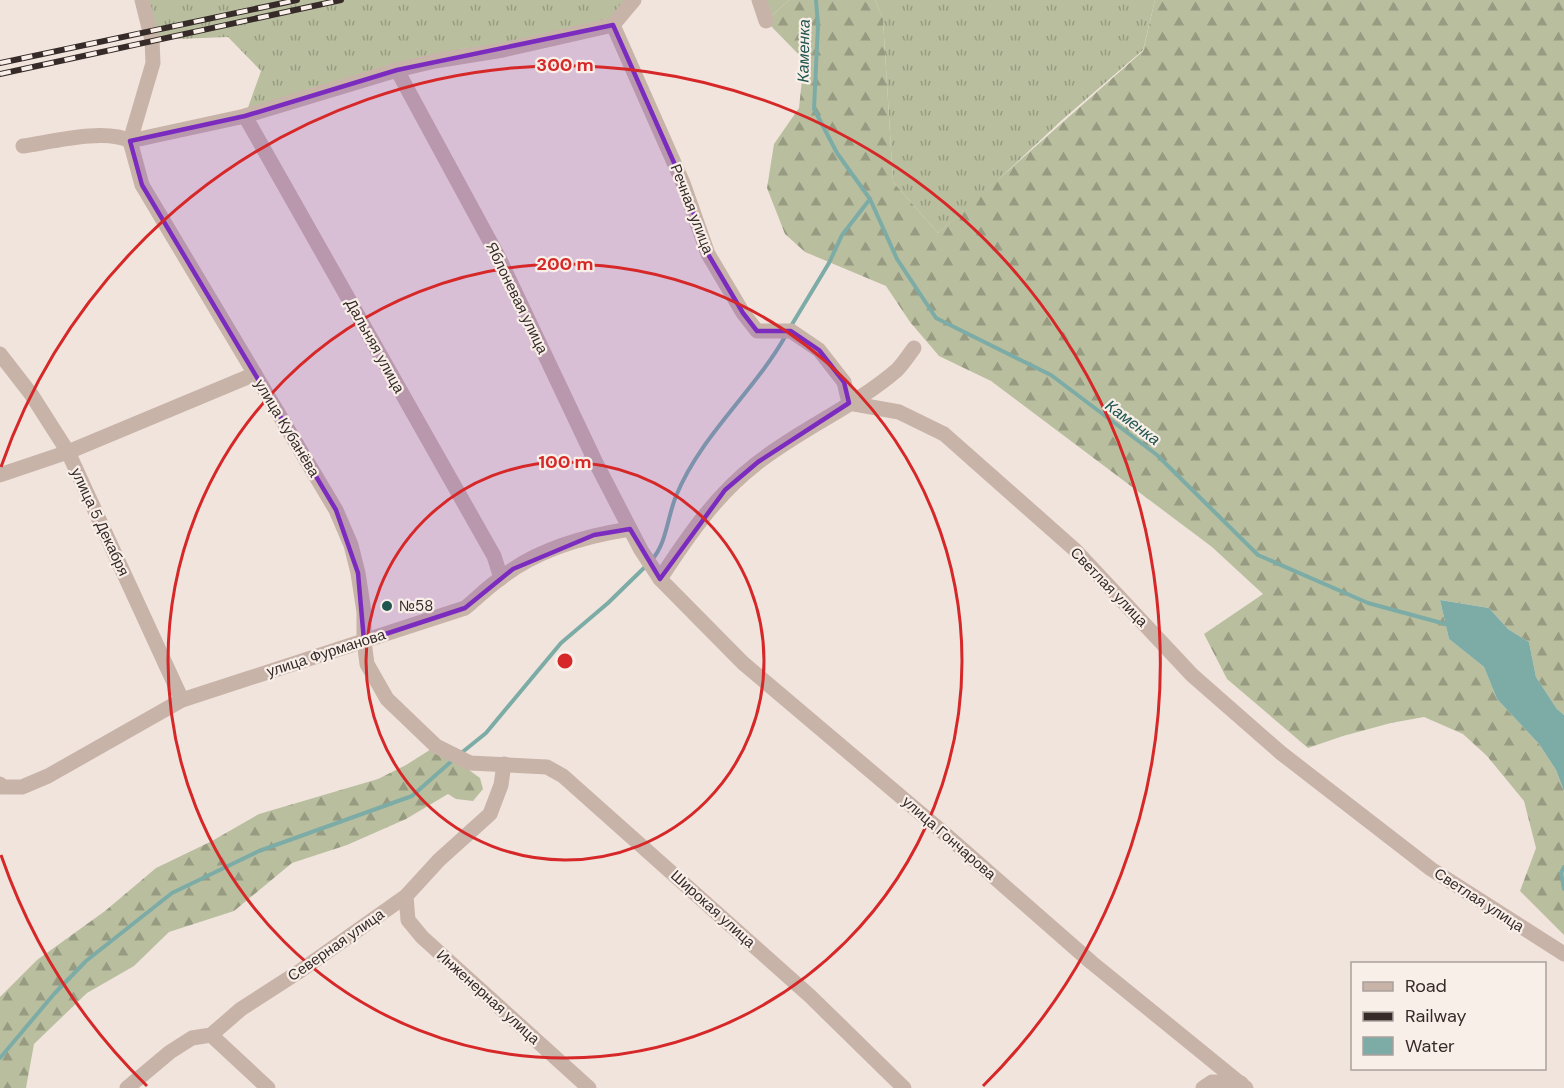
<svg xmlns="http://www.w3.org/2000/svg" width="1564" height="1088" viewBox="0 0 1564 1088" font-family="'DM Sans',sans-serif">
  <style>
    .grass { fill: url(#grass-tufts) }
    .forest { fill: url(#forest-firs) }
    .water { fill: #7daca7 }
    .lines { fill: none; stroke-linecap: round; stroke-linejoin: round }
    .stream { stroke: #7daca7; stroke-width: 4 }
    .minor { stroke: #c8b3a9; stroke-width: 15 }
    .rail-casing { stroke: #362b29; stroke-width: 6 }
    .rail { stroke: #f9efe9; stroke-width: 4; stroke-dasharray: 11; stroke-linecap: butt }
    .marked { fill: #7b2cbf; fill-opacity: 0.2; stroke: #7b2cbf; stroke-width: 4.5; stroke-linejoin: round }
    .ring { fill: none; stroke: #d62828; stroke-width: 3 }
    .poi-dot { fill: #205550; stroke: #f9efe9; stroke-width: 2 }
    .labels { text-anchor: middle; stroke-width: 4.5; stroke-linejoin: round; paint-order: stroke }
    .street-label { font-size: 15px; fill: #362b29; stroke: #f9efe9 }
    .poi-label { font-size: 15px; fill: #362b29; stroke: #f9efe9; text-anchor: start }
    .water-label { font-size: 16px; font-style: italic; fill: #205550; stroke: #f9efe9 }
    .centre { fill: #d62828; stroke: #f9efe9; stroke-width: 3 }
    .ring-label { font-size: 18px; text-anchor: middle; font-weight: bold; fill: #d62828; stroke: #f9efe9; stroke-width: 4.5; stroke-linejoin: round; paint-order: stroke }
  </style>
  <defs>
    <pattern id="grass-tufts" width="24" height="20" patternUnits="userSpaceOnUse" patternTransform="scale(1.5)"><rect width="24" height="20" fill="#b9bf9e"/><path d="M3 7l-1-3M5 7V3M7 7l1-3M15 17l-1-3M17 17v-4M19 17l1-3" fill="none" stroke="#979b81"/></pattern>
    <pattern id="forest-firs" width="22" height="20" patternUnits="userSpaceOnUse" patternTransform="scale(1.5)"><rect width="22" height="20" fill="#b9bf9e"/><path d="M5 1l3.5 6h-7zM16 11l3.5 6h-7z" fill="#979b81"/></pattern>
  </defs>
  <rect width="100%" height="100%" fill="#f1e4dd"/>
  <g class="grass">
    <path d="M 142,0 L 634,0 L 613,25 L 503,50 L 245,116 L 261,71 L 228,37 L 152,40 Z"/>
    <path d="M 759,0 L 789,0 L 766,21 Z"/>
    <path d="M 875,0 L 1155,0 L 1143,50 L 1062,120 L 983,194 L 938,233 L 893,182 L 883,19 Z"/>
  </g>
  <g class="forest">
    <path d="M 789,0 L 875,0 L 883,19 L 893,182 L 938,233 L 1143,51 L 1155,0 L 1564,0 L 1564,715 L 1557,709 L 1536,677 L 1529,642 L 1508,629 L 1489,608 L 1440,600 L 1449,639 L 1484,667 L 1497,699 L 1539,744 L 1556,770 L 1564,791 L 1564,935 L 1520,891 L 1536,848 L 1524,801 L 1487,756 L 1463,734 L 1424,717 L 1391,723 L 1343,736 L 1308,748 L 1227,679 L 1204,634 L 1263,594 L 1212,547 L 991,381 L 939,356 L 910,322 L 886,286 L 805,252 L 785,234 L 767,188 L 774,144 L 799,108 L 804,60 L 766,21 Z"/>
    <path d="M 436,746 L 480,778 L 483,789 L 473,801 L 456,799 L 448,794 L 406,819 L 347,845 L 292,863 L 234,911 L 169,932 L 134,966 L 87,993 L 34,1044 L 26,1088 L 0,1088 L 0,997 L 37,960 L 105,911 L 156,868 L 212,841 L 259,814 L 378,779 L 406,765 Z"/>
  </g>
  <path class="water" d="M 1440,600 L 1489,608 L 1508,629 L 1529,642 L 1536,677 L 1557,709 L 1564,715 L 1564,791 L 1556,770 L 1539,744 L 1497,699 L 1484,667 L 1449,639 Z"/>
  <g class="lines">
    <g class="stream">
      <path d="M 816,0 L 818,25 L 814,109 L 837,153 L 870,199 L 897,259 L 936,318 L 1051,375 L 1157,455 L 1258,555 L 1368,603 L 1449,625"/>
      <path d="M 791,326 L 829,263 L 842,235 L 870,199"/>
      <path d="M 651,561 C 667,543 667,518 676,496 C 701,435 754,392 786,335"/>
      <path d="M 460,754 L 486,733 L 561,643 L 608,603 L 646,566"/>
      <path d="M 1564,867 L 1561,873 L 1564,889"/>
      <path d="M 0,1058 L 54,994 L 86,961 L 172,893 L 259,851 L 412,796 L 454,759"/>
    </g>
    <g class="minor">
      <path d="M 142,0 L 152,40 L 153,63 L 130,141 L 142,185 L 336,510 L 351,545 L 358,573 L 364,612 L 364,641 L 367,664 L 387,699 L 436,746 L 470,763 L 547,767 L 563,776 L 810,996 L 904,1088"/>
      <path d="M 759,0 L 766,21"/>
      <path d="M 613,25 L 683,183 L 708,254 L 743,313 L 757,331 L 791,331 L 819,350 L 844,382 L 849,403"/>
      <path d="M 613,25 L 634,0"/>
      <path d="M 397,70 L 499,258 L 597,465 L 641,550 L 660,579 L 743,663 L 945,834 L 1091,962 L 1246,1088"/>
      <path d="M 245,116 L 494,556 L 501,578"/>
      <path d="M 23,146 C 51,142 105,128 130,141 L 245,116 L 397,70 L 435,61 L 503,50 L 613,25"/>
      <path d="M 0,354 L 31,394 L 68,452 L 182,700"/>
      <path d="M 849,403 L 899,412 L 944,434 L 1074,549 L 1192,675 L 1281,753 L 1431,869 L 1564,954"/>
      <path d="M 0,475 L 68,452 L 255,374"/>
      <path d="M 660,579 C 688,536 716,495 756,464 C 800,429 854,407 897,370 C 903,364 908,356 914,348"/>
      <path d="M 0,784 L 2,787 L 22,787 L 48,776 L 182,700 L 465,608 C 477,598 488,587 501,578 C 537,549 585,536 630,529"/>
      <path d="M 406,896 L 408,920 L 422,937 L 589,1088"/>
      <path d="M 211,1035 L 268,1088"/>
      <path d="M 127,1088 L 170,1052 L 192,1038 L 211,1035 L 241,1009 L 300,971 L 406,896 L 439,860 L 490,814 L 501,785 L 504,764"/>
      <path d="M 1203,1088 L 1212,1082 L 1241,1083"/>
    </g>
    <g class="rail-casing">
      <g id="rail">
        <path d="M 0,63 L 297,0"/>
        <path d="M 0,74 L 341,0"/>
      </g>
    </g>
    <use href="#rail" class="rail"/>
  </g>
  <path class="marked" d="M 613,25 L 683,183 L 708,254 L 743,313 L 757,331 L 791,331 L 819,350 L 844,382 L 849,403 L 758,462 L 725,490 L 660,579 L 630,529 L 594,535 L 513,569 L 465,608 L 364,641 L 358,573 L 336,510 L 142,185 L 130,141 L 245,116 L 397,70 Z"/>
  <g class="ring">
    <circle cx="565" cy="661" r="199"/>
    <circle cx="565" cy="661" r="397"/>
    <path d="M147 1086A596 596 0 0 1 1 855M1 467A596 596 0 1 1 983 1086"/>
  </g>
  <circle class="poi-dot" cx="387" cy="606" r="6"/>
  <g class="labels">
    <g class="street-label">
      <text transform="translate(692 209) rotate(69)" y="5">Речная улица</text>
      <text transform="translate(517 298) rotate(64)" y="5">Яблоневая улица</text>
      <text transform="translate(375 346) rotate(61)" y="5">Дальняя улица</text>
      <text transform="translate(287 428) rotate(59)" y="5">улица Кубанёва</text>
      <text transform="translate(100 522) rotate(65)" y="5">улица 5 Декабря</text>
      <text transform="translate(1109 587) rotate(46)" y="5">Светлая улица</text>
      <text transform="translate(326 653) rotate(-18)" y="5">улица Фурманова</text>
      <text transform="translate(949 838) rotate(41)" y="5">улица Гончарова</text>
      <text transform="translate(1479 900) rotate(33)" y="5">Светлая улица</text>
      <text transform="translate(713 909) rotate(42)" y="5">Широкая улица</text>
      <text transform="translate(336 945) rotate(-35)" y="5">Северная улица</text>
      <text transform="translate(488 997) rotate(42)" y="5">Инженерная улица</text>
    </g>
    <g class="poi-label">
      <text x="399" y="611">№58</text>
    </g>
    <g class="water-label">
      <text transform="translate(803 51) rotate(-89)" y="6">Каменка</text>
      <text transform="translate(1133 422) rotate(37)" y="6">Каменка</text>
    </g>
  </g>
  <circle cx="565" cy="661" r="9" class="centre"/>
  <g class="ring-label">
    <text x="565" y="71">300 m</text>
    <text x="565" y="270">200 m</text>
    <text x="565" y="468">100 m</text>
  </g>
  <rect x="1351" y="962" width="195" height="108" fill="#f9efe9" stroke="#aba19c" stroke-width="1.5"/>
  <rect x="1363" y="982" width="30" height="9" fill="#c8b3a9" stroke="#aba19c" stroke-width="1.5"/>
  <text x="1405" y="992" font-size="18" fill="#362b29">Road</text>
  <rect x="1363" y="1012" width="30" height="9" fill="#362b29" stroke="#aba19c" stroke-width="1.5"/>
  <text x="1405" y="1022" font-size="18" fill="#362b29">Railway</text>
  <rect x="1363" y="1037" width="30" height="18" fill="#7daca7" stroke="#aba19c" stroke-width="1.5"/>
  <text x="1405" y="1052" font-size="18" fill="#362b29">Water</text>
</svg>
